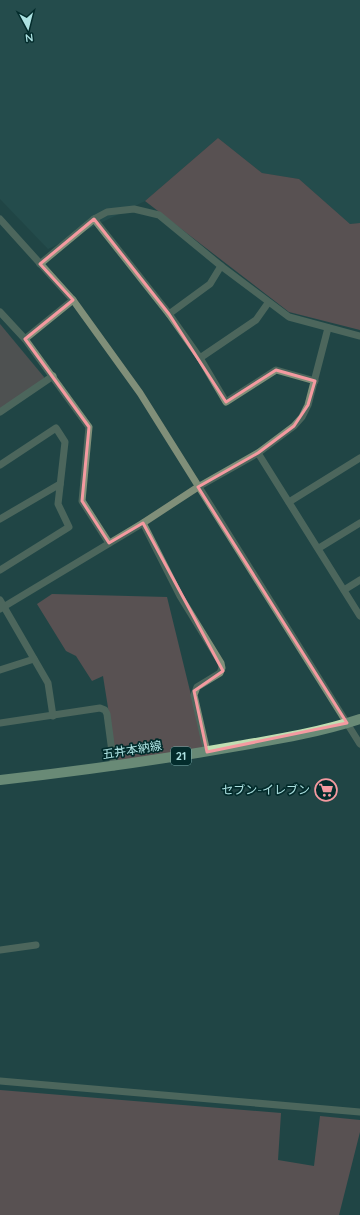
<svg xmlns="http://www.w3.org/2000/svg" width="360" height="1215" viewBox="0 0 360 1215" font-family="Quicksand,'Noto Sans JP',sans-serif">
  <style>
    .built { fill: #295454 }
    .green { fill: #855f61 }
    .forest { fill: #9c5f62 }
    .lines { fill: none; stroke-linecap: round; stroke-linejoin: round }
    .minor { stroke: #808f79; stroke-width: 7 }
    .major { stroke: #c0deb2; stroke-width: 10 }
    .marked { fill: none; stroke: #f49aa0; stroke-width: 3; stroke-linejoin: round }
    .labels { text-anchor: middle; stroke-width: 3.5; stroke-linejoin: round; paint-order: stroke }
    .shield { fill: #032c2c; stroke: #79abab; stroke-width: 1 }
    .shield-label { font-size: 11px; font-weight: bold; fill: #ace1e1 }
    .street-label { font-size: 12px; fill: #ace1e1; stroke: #032c2c }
    .poi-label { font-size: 12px; fill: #ace1e1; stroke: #032c2c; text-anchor: end }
  </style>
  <rect width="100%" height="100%" fill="#204646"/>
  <path class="built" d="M 0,0 L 360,0 L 360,223 L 350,224 L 299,179 L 262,173 L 218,138 L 145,201 L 48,249 L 0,199 Z"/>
  <path class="green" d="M 0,324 L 44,377 L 43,382 L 0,410 Z"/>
  <g class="forest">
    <path d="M 218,138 L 262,173 L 299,179 L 350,224 L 360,223 L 360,330 L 289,312 L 145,201 Z"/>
    <path d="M 52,594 L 167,597 L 191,695 L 204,746 L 202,750 L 120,762 L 116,758 L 103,676 L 92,681 L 76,656 L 66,651 L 37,604 Z"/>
    <path d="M 0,1090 L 281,1113 L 278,1160 L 314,1166 L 320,1116 L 360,1120 L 360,1132 L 339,1215 L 0,1215 Z"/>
  </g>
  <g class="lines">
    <g class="minor">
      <path d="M 0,219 L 73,300 L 140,393 L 360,744"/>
      <path d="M 94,219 L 169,314 L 200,358 L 226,402 L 276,370 L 315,381"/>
      <path d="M 40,264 L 94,219 L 107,212 L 134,209 L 159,215 L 221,266 L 289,317 L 360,336"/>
      <path d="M 0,312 L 25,339 L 89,427 L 82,501 L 109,543"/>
      <path d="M 169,314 L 210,284 L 221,266"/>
      <path d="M 25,339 L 73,300"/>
      <path d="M 200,358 L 256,320 L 268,303"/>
      <path d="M 0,412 L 53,376"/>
      <path d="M 258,453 L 360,616"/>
      <path d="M 0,465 L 56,428 L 65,442 L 58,504 L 69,527 L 0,570"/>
      <path d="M 289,502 L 360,458"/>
      <path d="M 0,519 L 60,484"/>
      <path d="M 143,523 L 180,596 L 221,663 L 222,668 L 220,673 L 197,687 L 194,695 L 207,752"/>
      <path d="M 319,548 L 360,523"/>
      <path d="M 344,590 L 360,580"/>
      <path d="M 0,600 L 48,683 L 53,716"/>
      <path d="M 0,609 L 143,523 L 198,487 L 258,453 L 294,426 L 302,417 L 308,405 L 328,328"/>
      <path d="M 0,670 L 34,659"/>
      <path d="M 0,723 L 100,708 L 105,710 L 107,714 L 114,767"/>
      <path d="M 0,950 L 36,945"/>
      <path d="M 0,1081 L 360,1112"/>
    </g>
    <path class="major" d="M 0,780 C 80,771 159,760 238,746 C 279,739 321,732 360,719"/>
  </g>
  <path d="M0 0H360V1215H0ZM 94,219 L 169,314 L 226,402 L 276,370 L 315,381 L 308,405 L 294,426 L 258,453 L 198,487 L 347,723 L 207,752 L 194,691 L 223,671 L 143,523 L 109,543 L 82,501 L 89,427 L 25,339 L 73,300 L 40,264 Z" fill="#204646" fill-opacity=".55" fill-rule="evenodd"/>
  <path class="marked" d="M 94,219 L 169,314 L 226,402 L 276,370 L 315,381 L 308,405 L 294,426 L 258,453 L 198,487 L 347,723 L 207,752 L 194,691 L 223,671 L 143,523 L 109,543 L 82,501 L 89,427 L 25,339 L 73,300 L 40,264 Z"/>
  <defs>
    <g id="supermarket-ring" transform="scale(1.15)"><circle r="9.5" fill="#032c2c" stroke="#f49aa0" stroke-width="1.5"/><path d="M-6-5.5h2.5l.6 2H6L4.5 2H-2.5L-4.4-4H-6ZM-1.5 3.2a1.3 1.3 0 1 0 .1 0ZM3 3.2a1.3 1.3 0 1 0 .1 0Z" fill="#f49aa0"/></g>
  </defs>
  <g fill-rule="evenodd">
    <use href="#supermarket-ring" x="326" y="790"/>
  </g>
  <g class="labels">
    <rect class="shield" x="171" y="747" width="20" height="18" rx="3"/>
    <g class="shield-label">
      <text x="181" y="760">21</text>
    </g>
    <g class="street-label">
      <text transform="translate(132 750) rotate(-9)" y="4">五井本納線</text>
    </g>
    <g class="poi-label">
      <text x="310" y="794">セブン-イレブン</text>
    </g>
  </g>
  <g transform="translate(28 28) rotate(173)" stroke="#032c2c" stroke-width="3" paint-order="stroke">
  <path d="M0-3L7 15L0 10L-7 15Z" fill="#ace1e1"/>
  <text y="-6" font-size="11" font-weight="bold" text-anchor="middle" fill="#ace1e1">N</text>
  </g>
</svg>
